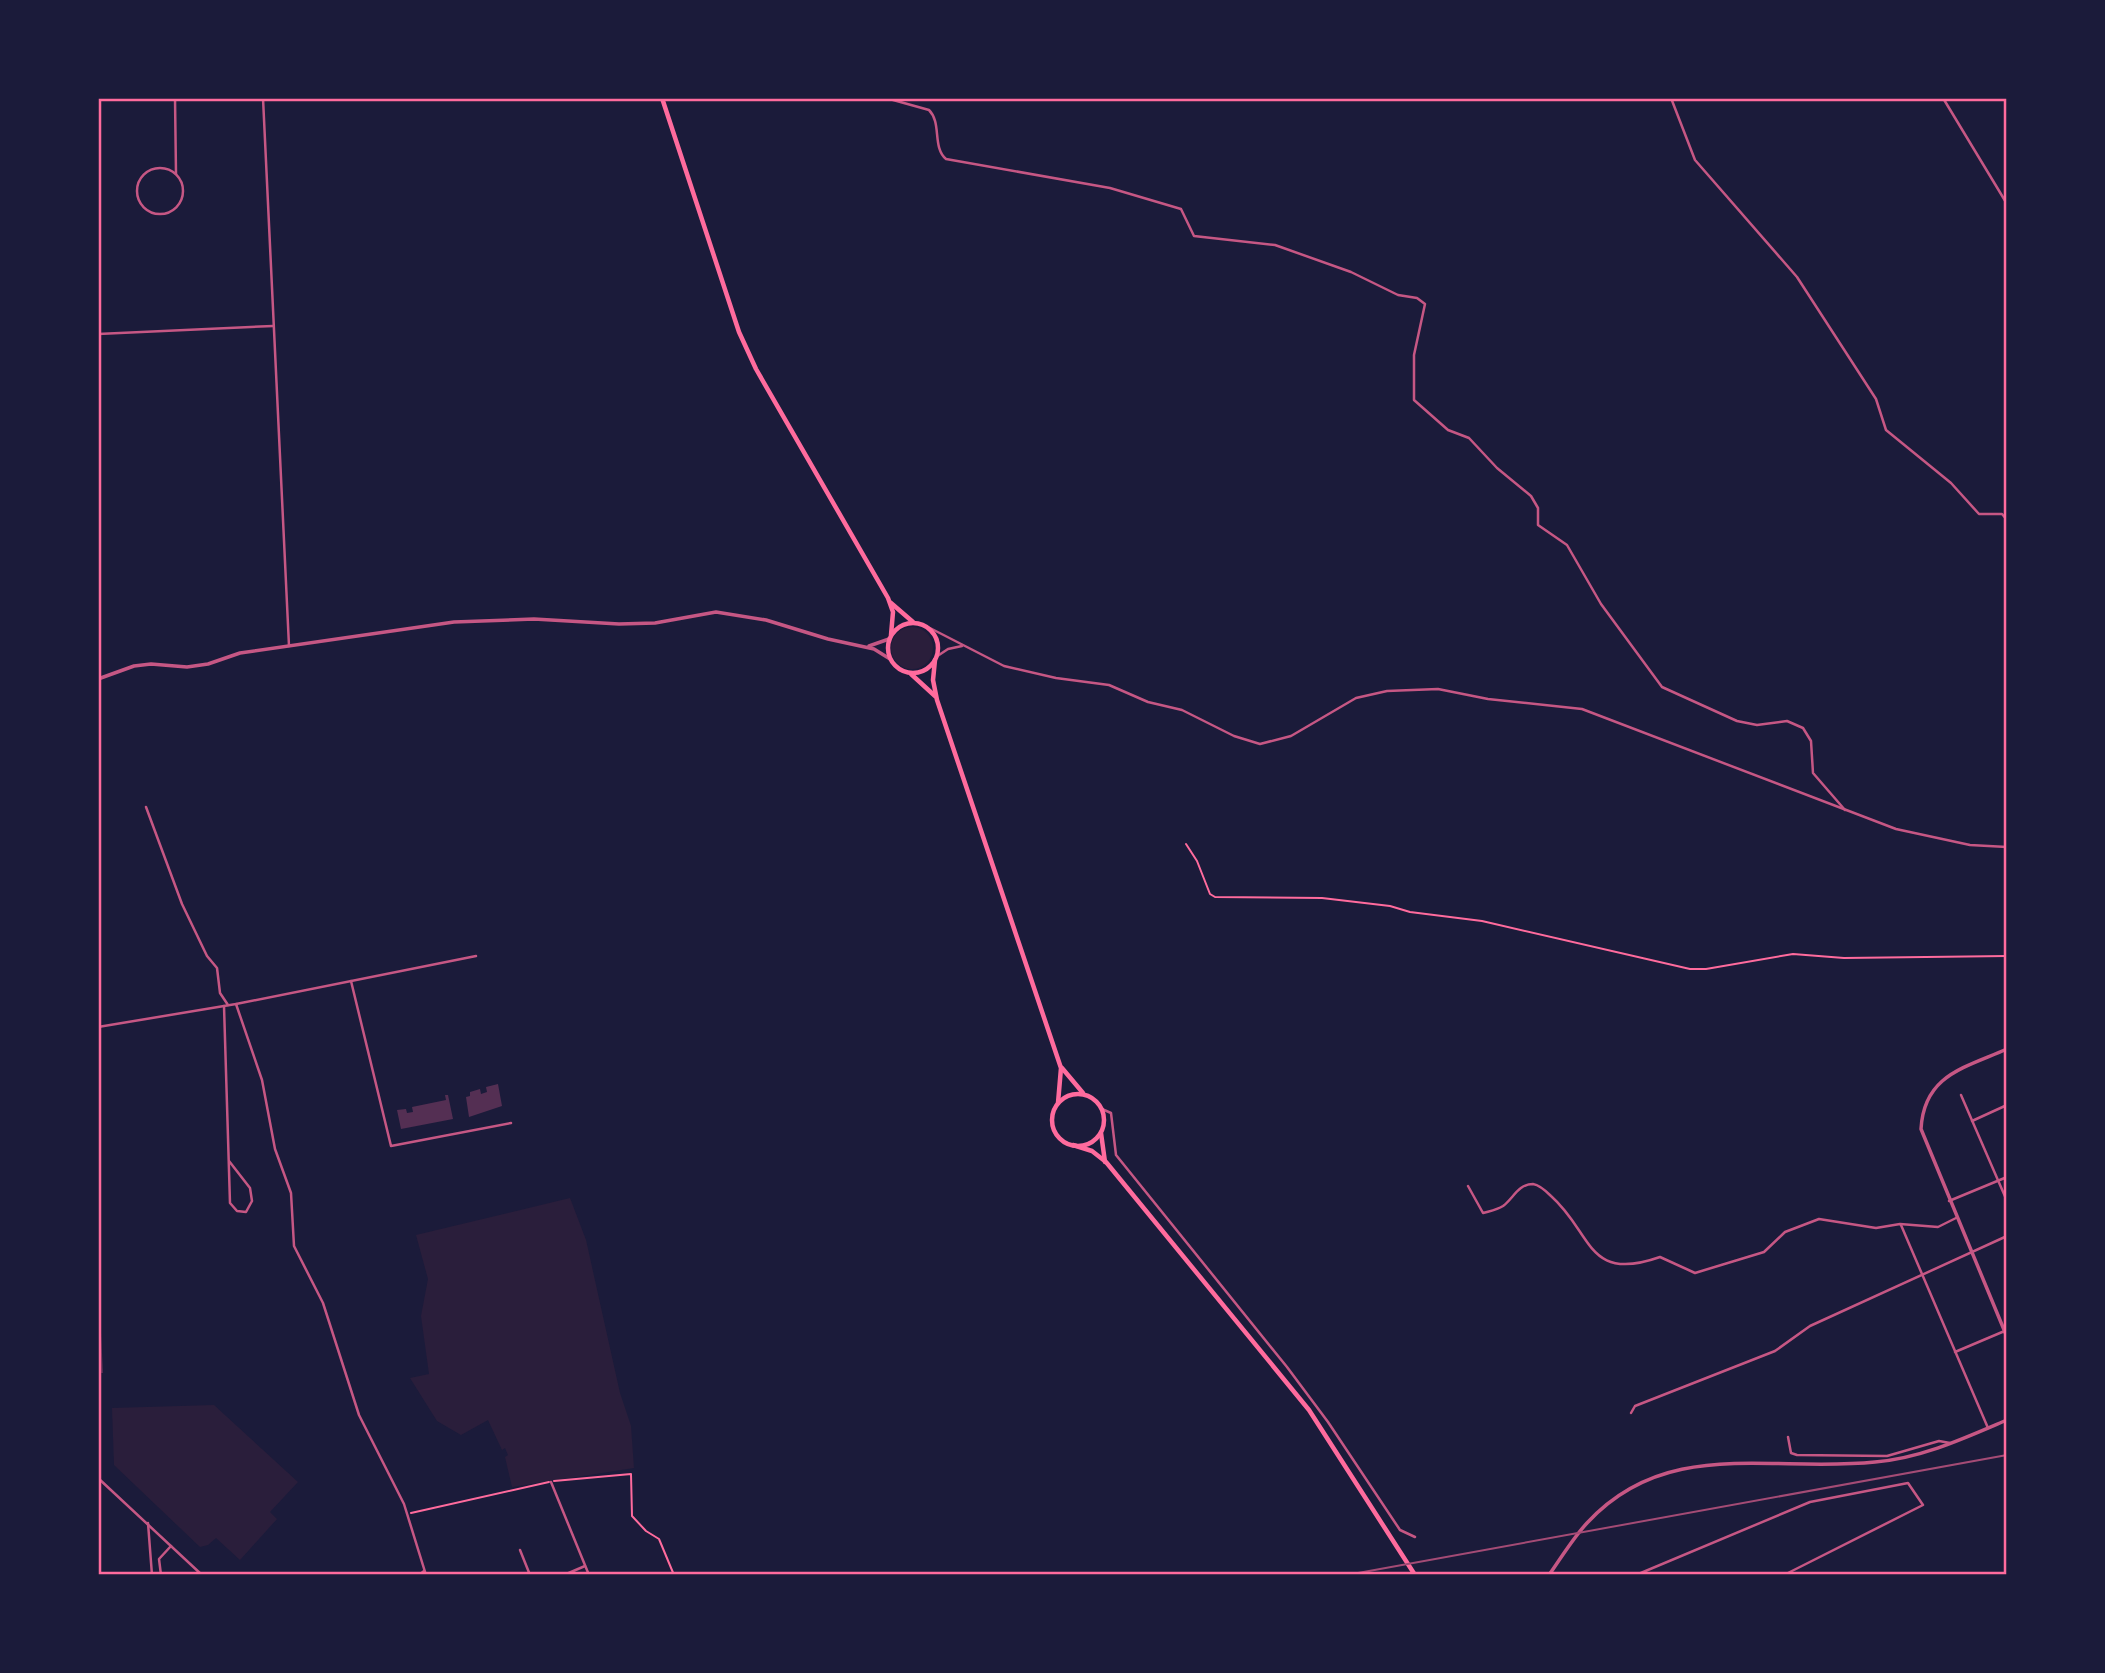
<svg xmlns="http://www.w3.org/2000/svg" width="2105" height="1673" viewBox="0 0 2105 1673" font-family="'Archivo Narrow',sans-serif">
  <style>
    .green { fill: #2a1e3b }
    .building { fill: #542f53 }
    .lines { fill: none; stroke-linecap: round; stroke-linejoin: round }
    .path { stroke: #ff6b9d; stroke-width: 2 }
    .minor { stroke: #c65784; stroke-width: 2.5 }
    .tertiary { stroke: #c65784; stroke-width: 3.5 }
    .primary { stroke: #ff6b9d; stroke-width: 4.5 }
    .rail { stroke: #a44b75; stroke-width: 2 }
    .neatline { fill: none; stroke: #ff6b9d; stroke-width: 2.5 }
  </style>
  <rect width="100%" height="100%" fill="#1b1b3a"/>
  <g class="green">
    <circle cx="912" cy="648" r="21"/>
    <path d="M 570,1198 L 586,1240 L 620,1393 L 631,1426 L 634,1468 L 512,1487 L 505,1457 L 508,1455 L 505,1448 L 502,1450 L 488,1420 L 461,1435 L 437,1421 L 410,1378 L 429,1374 L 421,1316 L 428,1279 L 416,1235 Z"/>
    <path d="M 214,1405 L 298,1482 L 270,1512 L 277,1519 L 240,1560 L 216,1538 L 208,1545 L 200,1547 L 114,1465 L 112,1408 Z"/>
  </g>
  <g class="building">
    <path d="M 498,1084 L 502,1106 L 469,1117 L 466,1097 L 470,1096 L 470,1092 L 480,1089 L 481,1094 L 487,1092 L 486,1087 Z"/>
    <path d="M 445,1095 L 448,1095 L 453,1119 L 401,1129 L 397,1110 L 406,1109 L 407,1113 L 413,1112 L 412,1107 L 446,1100 Z"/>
    <path d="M 98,1333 L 101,1333 L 103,1373 L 98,1373 Z"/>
  </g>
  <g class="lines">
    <g class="path">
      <path d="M 1186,844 L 1197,861 L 1210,894 L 1215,897 L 1322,898 L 1390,906 L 1410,912 L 1482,921 L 1690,969 L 1706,969 L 1793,954 L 1844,958 L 2007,956"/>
      <path d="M 554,1481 L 631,1474 L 632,1516 L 646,1531 L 659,1539 L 674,1575"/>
      <path d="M 411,1513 L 549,1482"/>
    </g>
    <g class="minor">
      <path d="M 175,98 L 176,174"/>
      <path d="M 263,98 L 289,646"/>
      <path d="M 886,98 L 929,110 C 942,123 932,147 946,159 L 1110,188 L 1181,209 L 1194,236 L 1275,245 L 1351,272 L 1398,295 L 1417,298 L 1425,304 L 1414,355 L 1414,400 L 1448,430 L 1469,438 L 1497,468 L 1531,496 L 1538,508 L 1538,525 L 1567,545 L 1601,604 L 1662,687 L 1737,721 L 1757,725 L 1787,721 L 1803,728 L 1811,741 L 1813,773 L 1845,810"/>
      <path d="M 1671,98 L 1695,160 L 1797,277 L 1876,399 L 1886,430 L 1951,483 L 1979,514 L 2002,514 L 2007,520"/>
      <path d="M 1943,98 L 2007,204"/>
      <circle cx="160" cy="191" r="23"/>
      <path d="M 98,334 L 273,326"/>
      <path d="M 926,626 L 1004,666 L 1056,678 L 1109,685 L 1148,702 L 1182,710 L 1234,736 L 1260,744 L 1291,736 L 1356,698 L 1387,691 L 1438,689 L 1488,699 L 1582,709 L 1896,829 L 1970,845 L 2007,847"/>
      <path d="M 936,657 L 948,649 L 962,646"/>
      <path d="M 146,807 L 182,904 L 207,956 L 217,968 L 220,993 L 228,1005"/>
      <path d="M 351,981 L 391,1146 L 511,1123"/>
      <path d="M 236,1004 L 262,1080 L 275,1149 L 291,1193 L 294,1246 L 323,1303 L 359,1415 L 404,1504 L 426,1575"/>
      <path d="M 224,1006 L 230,1203 L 237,1211 L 246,1212 L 252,1201 L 250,1188 L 229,1161"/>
      <path d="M 98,1027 L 236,1004 L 476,956"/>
      <path d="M 1961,1095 L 2007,1201"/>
      <path d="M 1102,1109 L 1111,1113 L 1116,1155 L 1287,1367 L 1328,1422 L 1400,1530 L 1415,1537"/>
      <path d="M 1972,1121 L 2007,1105"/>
      <path d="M 1468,1186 L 1483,1213 C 1490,1211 1497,1210 1503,1206 C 1513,1199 1518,1184 1533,1184 C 1540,1185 1546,1191 1551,1196 C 1593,1233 1586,1283 1660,1257 L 1695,1273 L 1764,1252 L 1785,1232 L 1819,1219 L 1876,1228 L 1900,1224 L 1938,1227 L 1956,1218"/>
      <path d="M 1949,1201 L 2007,1177"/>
      <path d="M 1901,1225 L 1988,1428"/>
      <path d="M 1955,1352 L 2007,1330"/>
      <path d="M 1631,1413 L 1635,1406 L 1775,1351 L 1810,1326 L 2007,1236"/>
      <path d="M 1788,1437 L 1791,1453 L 1797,1455 L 1887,1456 L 1939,1441 L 1950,1443"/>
      <path d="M 98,1478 L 202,1575"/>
      <path d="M 551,1482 L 589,1575"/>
      <path d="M 148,1523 L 152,1575"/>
      <path d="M 520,1550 L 530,1575"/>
      <path d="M 161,1575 L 159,1559 L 171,1546"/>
      <path d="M 419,1575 L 424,1571"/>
      <path d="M 564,1575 L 585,1566"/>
      <path d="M 1636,1575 L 1810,1502 L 1908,1483 L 1923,1505 L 1784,1575"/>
    </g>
    <g class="tertiary">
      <path d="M 869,646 L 889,639"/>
      <path d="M 98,679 L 134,666 L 151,664 L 187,667 L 208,664 L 240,653 L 454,622 L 534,619 L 619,624 L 655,623 L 716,612 L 766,620 L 828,639 L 874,649 L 890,659"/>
      <path d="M 2007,1049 C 1964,1068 1924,1075 1921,1129 L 2007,1337"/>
      <path d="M 1549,1575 C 1561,1558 1573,1538 1587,1523 C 1667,1436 1772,1473 1875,1462 C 1922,1458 1965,1438 2007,1420"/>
    </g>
    <g class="primary">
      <path d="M 662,98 L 739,332 L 756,369 L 888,598 L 893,612 L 891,635"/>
      <path d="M 891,603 L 913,622"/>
      <circle cx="913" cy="648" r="25"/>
      <path d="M 935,660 L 933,680 L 937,700 L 1061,1068 L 1058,1103"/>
      <path d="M 911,674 L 935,696"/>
      <path d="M 1062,1068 L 1083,1093"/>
      <circle cx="1078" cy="1120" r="26"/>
      <path d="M 1101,1133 L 1105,1162"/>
      <path d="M 1073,1145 L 1092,1151 L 1106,1162 L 1309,1410 L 1415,1575"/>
    </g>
    <path class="rail" d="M 1347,1575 L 2007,1455"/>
  </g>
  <rect width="2105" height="1673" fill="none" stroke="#1b1b3a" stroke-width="200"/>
  <rect x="100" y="100" width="1905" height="1473" class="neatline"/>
</svg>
